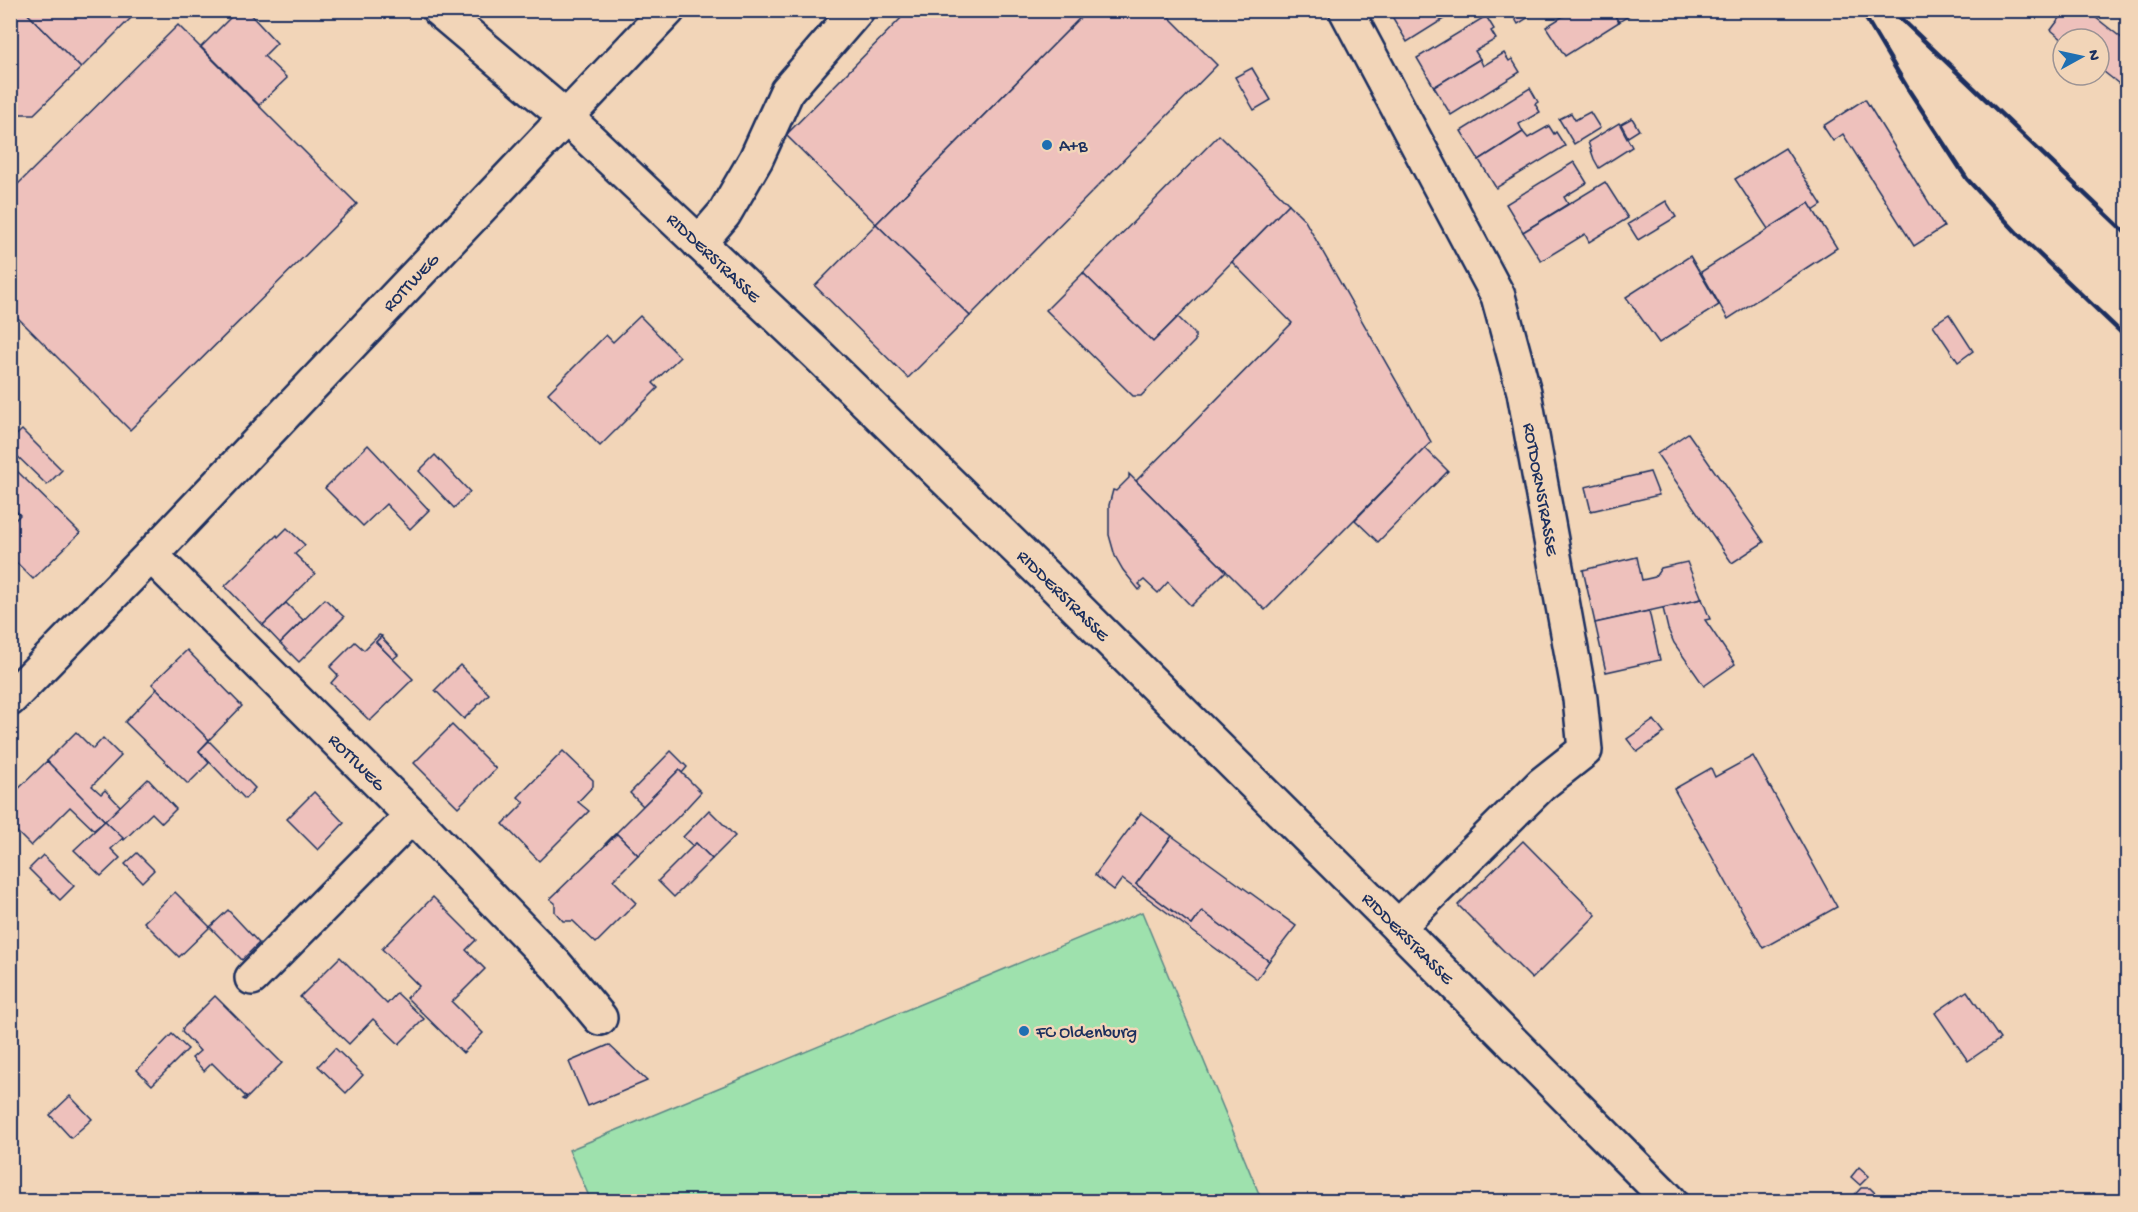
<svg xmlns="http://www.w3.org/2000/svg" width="2138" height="1212" viewBox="0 0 2138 1212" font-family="'Gochi Hand',sans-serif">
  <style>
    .grass { fill: #9ee1ad; stroke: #5c8886; stroke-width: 1.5 }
    .building { fill: #eec1bc; stroke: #1b2f5e; stroke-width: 1.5 }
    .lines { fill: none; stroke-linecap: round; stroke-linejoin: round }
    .minor-casing { stroke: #1b2f5e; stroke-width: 38 }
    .minor { stroke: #f2d5b8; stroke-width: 33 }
    .rail { stroke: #1b2f5e; stroke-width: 4.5 }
    .poi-dot { fill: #1f6fb2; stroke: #f2d5b8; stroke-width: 2 }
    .labels { text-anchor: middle; stroke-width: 5; stroke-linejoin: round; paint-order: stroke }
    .poi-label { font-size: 18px; fill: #1b2f5e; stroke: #f2d5b8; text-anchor: start }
    .street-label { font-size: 18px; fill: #1b2f5e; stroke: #f2d5b8 }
  </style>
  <rect width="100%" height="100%" fill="#f2d5b8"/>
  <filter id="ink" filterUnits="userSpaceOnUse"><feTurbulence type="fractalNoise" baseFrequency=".0167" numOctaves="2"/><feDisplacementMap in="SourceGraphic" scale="12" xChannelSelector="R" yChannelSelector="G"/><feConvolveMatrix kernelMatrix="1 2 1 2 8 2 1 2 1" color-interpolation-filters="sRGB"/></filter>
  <g filter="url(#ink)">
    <path class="grass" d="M 1142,912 L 1262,1201 L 591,1201 L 569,1150 Z"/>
    <g class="building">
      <path d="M 17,10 L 24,10 L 81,68 L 34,114 L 10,114 L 10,17 Z"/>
      <path d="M 24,10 L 137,10 L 138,11 L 81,68 Z"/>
      <path d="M 238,10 L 246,10 L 277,43 L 264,56 L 287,78 L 259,105 L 201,47 Z"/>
      <path d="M 909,10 L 1088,10 L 876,224 L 786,135 Z"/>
      <path d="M 1088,10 L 1162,10 L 1217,65 L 970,316 L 876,224 Z"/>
      <path d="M 1394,10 L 1458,10 L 1407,42 L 1390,13 Z"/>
      <path d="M 1510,10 L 1540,10 L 1518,24 Z"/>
      <path d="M 1573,10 L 1611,10 L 1619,22 L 1565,56 L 1546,27 Z"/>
      <path d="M 1611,10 L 1637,10 L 1619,22 Z"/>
      <path d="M 2066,10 L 2086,10 L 2128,43 L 2128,91 L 2099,68 L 2099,39 L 2063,40 L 2051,30 Z"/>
      <path d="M 1486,16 L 1494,29 L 1491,31 L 1496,39 L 1475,51 L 1480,59 L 1434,87 L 1417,58 Z"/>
      <path d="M 178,25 L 357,204 L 130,430 L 10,310 L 10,192 Z"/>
      <path d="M 1504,53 L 1509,61 L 1512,59 L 1520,72 L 1451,115 L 1434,87 L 1480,59 L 1483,66 Z"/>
      <path d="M 1252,68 L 1271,100 L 1254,110 L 1235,77 Z"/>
      <path d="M 1530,88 L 1538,102 L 1535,104 L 1540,112 L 1519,124 L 1523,132 L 1479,160 L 1461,131 Z"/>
      <path d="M 1865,99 L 1944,227 L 1914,246 L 1843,134 L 1833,141 L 1823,126 Z"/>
      <path d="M 1590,112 L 1600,128 L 1574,144 L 1559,119 L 1571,113 L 1575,120 Z"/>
      <path d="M 1632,118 L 1639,130 L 1628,137 L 1621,124 Z"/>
      <path d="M 1619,123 L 1632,147 L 1599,168 L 1594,159 L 1588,142 Z"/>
      <path d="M 1549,126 L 1554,134 L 1556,132 L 1565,146 L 1496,188 L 1479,160 L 1523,132 L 1528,138 Z"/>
      <path d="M 1219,135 L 1289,204 L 1153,342 L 1083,273 Z"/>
      <path d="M 1785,148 L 1822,205 L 1813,211 L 1809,203 L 1768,229 L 1735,179 Z"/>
      <path d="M 1574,162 L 1587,183 L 1564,197 L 1568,204 L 1523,232 L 1506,204 Z"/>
      <path d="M 1605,182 L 1628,218 L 1589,242 L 1585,234 L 1541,261 L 1523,232 Z"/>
      <path d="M 1666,201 L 1676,217 L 1638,240 L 1628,224 Z"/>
      <path d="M 1809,203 L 1837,248 L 1728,319 L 1701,272 Z"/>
      <path d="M 1289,204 L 1304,219 L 1431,442 L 1265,610 L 1136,481 L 1292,323 L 1232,262 Z"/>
      <path d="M 876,224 L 970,316 L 908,378 L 815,286 Z"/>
      <path d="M 1690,256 L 1719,305 L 1659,343 L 1626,297 Z"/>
      <path d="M 1083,273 L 1153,342 L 1178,317 L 1195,334 L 1195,341 L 1141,396 L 1133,396 L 1046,310 Z"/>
      <path d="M 1949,314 L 1973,351 L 1958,362 L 1933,325 Z"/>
      <path d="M 640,316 L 680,357 L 653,383 L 658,388 L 600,446 L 548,393 L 606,335 L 613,342 Z"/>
      <path d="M 22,430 L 62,470 L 47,485 L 10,449 L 10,441 Z"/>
      <path d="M 1688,433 L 1764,542 L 1732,563 L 1657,454 Z"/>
      <path d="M 368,445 L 429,510 L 410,529 L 386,504 L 363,526 L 325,488 Z"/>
      <path d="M 1425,448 L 1448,471 L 1378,542 L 1355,520 Z"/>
      <path d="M 435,455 L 470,492 L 454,508 L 419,471 Z"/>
      <path d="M 16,470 L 80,533 L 33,579 L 10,556 L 10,525 L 20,515 L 10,505 L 10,476 Z"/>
      <path d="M 1650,472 L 1659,495 L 1591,511 L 1585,487 Z"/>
      <path d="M 1129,474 L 1226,571 L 1191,606 L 1168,582 L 1158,593 L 1144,580 L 1139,584 L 1142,587 L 1139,590 L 1123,570 L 1115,556 L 1109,535 L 1109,505 L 1113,490 L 1116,491 L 1129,478 Z"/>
      <path d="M 287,528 L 305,545 L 295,554 L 315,574 L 263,625 L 225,586 L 277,535 L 278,537 Z"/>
      <path d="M 1637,557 L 1642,580 L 1655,577 L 1661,568 L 1687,562 L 1702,599 L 1595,623 L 1583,570 Z"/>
      <path d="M 325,599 L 344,617 L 299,662 L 280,643 Z"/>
      <path d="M 1702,599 L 1710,619 L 1705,620 L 1735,664 L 1704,686 L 1674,643 L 1668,629 L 1663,608 Z"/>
      <path d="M 286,603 L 303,620 L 280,643 L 263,625 Z"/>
      <path d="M 1649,611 L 1660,660 L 1606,672 L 1595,623 Z"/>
      <path d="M 379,635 L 382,636 L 376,642 L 413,679 L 370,721 L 331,683 L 338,675 L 330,667 L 355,642 L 364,650 Z"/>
      <path d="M 381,637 L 398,655 L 393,659 L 376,642 Z"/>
      <path d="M 187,650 L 242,706 L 209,740 L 152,684 Z"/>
      <path d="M 460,665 L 489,694 L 464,719 L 435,690 Z"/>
      <path d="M 157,689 L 209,740 L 199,751 L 209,763 L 188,784 L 125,722 Z"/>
      <path d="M 1654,720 L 1664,733 L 1637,752 L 1627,739 Z"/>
      <path d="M 452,725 L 496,769 L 458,807 L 414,763 Z"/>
      <path d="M 76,732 L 93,749 L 103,738 L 121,756 L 92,786 L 101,794 L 105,790 L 121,807 L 105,821 L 47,761 Z"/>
      <path d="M 209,741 L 255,788 L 245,799 L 199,751 Z"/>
      <path d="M 563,751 L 593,780 L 593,786 L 578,802 L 589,811 L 539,861 L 503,824 L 524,803 L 518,797 Z"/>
      <path d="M 671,751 L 687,767 L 682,773 L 679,770 L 643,806 L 630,793 Z"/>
      <path d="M 1753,756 L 1837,907 L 1763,948 L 1674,789 L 1711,768 L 1715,777 Z"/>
      <path d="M 47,761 L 105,821 L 94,830 L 70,807 L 31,846 L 10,825 L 10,797 Z"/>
      <path d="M 679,770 L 701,792 L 677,818 L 638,855 L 617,834 L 606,845 L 605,844 Z"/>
      <path d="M 148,779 L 176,809 L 162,823 L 152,813 L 124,840 L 105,821 Z"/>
      <path d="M 314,792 L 344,823 L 318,850 L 287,819 Z"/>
      <path d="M 709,810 L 735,836 L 712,859 L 696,843 L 693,846 L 683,837 Z"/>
      <path d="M 1141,813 L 1172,836 L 1136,884 L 1192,925 L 1202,911 L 1269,961 L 1257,979 L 1122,879 L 1114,890 L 1095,875 Z"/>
      <path d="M 105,821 L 123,838 L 111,849 L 120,858 L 101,876 L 74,850 Z"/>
      <path d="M 617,834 L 638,855 L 613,880 L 636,903 L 596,943 L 573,921 L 563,921 L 555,912 L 555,903 L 550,899 Z"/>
      <path d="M 1172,836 L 1296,926 L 1269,961 L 1202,911 L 1192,925 L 1136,884 Z"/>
      <path d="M 1523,841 L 1596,915 L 1532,979 L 1458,905 Z"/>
      <path d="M 696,843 L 712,859 L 674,897 L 658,881 Z"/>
      <path d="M 137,853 L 154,870 L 142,882 L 125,864 Z"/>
      <path d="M 43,855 L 74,886 L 60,900 L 29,869 Z"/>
      <path d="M 175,892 L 210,927 L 179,957 L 144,922 Z"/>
      <path d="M 433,897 L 476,940 L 466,950 L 485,969 L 452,1002 L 483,1033 L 463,1053 L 407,998 L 419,986 L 382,949 Z"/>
      <path d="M 228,910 L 259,943 L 242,960 L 210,927 Z"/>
      <path d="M 340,957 L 387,1004 L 397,993 L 424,1019 L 399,1044 L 373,1019 L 349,1044 L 300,997 Z"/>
      <path d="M 1967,991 L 2000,1039 L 1968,1061 L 1935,1013 Z"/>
      <path d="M 215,996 L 282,1063 L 245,1100 L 243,1099 L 246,1097 L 212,1063 L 204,1071 L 192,1058 L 200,1051 L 182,1032 L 183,1028 Z"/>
      <path d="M 172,1034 L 188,1049 L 152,1085 L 137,1070 Z"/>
      <path d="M 609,1045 L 647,1081 L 588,1106 L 569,1062 Z"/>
      <path d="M 335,1048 L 363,1075 L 346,1093 L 318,1066 Z"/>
      <path d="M 70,1096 L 92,1119 L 71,1138 L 50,1115 Z"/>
      <path d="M 1859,1167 L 1869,1176 L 1860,1185 L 1851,1177 Z"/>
      <path d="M 1861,1188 L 1870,1188 L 1884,1202 L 1848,1202 Z"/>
    </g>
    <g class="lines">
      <g class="minor-casing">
        <g id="minor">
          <path id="s1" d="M 439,10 L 567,118 L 816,353 L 1047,578 L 1398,927 L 1671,1202"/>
          <path id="s2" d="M 1346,10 L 1498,296 L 1524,392 L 1580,699 L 1585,750 L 1542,784 L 1398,927"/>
          <path d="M 699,243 L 724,214 L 756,159 L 787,91 L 857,10"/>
          <path id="s3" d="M 151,555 L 412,816 L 556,965 L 600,1018"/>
          <path id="s4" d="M 10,699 L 151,555 L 668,10"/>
          <path d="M 252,978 L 412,816"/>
        </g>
      </g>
      <use href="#minor" class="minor"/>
      <g class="rail">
        <path d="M 1861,10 L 1908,89 L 1967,179 L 2018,234 L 2128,339"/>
        <path d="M 1892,10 L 2128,235"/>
      </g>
    </g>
  </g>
  <g class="poi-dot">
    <circle cx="1047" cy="145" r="6"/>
    <circle cx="1024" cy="1031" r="6"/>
  </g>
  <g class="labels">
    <g class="poi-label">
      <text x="1059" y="151">A+B</text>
      <text x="1036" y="1037">FC Oldenburg</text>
    </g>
    <g class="street-label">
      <text dy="6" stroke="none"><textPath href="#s1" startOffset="370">RIDDERSTRASSE</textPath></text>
      <text dy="6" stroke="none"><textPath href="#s4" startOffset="578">ROTTWEG</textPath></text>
      <text dy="6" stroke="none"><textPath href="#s2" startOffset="522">ROTDORNSTRASSE</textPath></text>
      <text dy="6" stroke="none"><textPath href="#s1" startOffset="856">RIDDERSTRASSE</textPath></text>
      <text dy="6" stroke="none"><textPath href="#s3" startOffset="292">ROTTWEG</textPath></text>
      <text dy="6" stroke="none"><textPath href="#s1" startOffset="1342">RIDDERSTRASSE</textPath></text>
    </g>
  </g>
  <rect width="2138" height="1212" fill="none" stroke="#f2d5b8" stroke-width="36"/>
  <rect x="18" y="18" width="2102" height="1176" fill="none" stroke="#1b2f5e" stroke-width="2" filter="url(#ink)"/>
  <g transform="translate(2081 57) rotate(82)"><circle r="28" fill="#f2d5b8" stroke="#9c9394" stroke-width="1.5"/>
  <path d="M0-4.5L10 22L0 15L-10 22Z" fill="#1f6fb2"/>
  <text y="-9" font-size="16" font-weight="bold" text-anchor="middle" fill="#1b2f5e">N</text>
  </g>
</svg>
